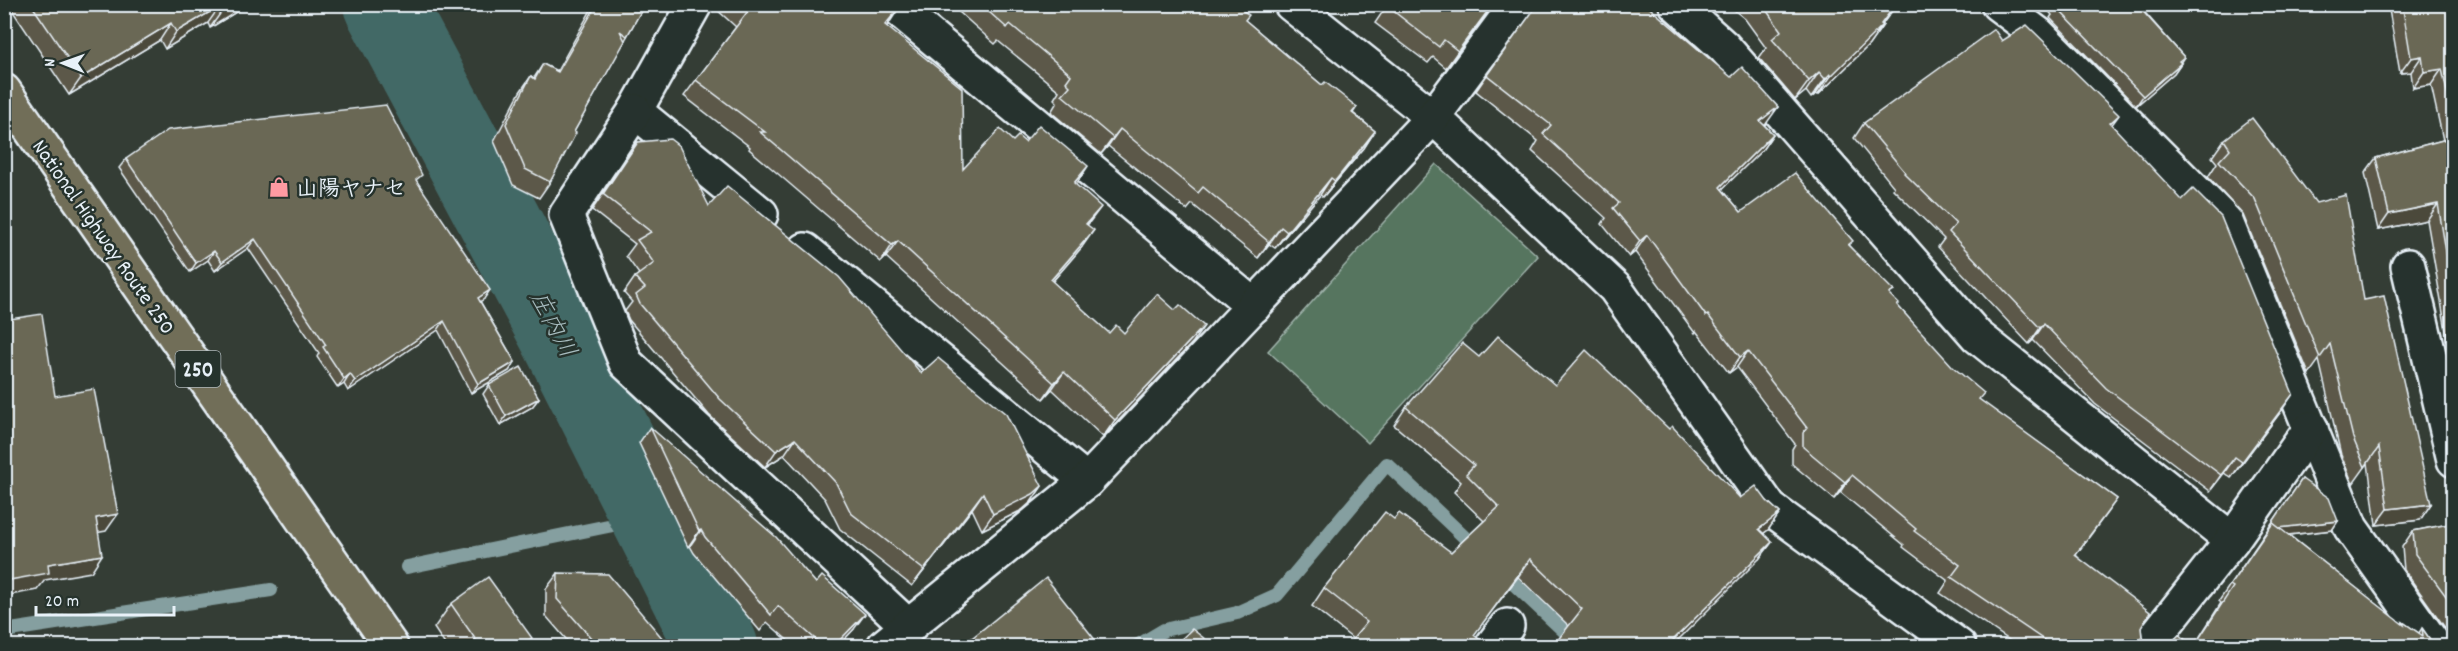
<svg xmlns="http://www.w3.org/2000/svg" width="2458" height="651" viewBox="0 0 2458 651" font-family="Dekko,'Klee One',sans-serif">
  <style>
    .green { fill: #56755e; stroke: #9fb3ab; stroke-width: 1.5 }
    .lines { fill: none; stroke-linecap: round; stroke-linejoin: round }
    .stream { stroke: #859fa0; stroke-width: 14 }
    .river { stroke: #436966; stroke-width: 82 }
    .minor-casing { stroke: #e8f1f8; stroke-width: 38 }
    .highway-casing { stroke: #e8f1f8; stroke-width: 38 }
    .minor { stroke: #26332d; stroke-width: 33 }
    .highway { stroke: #716e59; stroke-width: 33 }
    .wall { fill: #5c5948; stroke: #e8f1f8; stroke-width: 1.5 }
    .shaded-wall { fill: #4b483b; stroke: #e8f1f8; stroke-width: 1.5 }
    .building { fill: #6b6754; stroke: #e8f1f8; stroke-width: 1.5 }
    .labels { text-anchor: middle; stroke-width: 5; stroke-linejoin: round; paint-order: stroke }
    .shield { fill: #26332d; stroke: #aeb8bb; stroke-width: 1.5 }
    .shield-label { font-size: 21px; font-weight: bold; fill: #e8f1f8 }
    .poi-label { font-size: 22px; font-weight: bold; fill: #e8f1f8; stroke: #26332d; text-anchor: start }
    .street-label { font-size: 22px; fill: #e8f1f8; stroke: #26332d }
    .water-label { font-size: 24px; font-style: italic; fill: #a6bbbe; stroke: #26332d }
  </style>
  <rect width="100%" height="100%" fill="#343d35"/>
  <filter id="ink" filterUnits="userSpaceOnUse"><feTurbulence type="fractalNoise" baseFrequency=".0167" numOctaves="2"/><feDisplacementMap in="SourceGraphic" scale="12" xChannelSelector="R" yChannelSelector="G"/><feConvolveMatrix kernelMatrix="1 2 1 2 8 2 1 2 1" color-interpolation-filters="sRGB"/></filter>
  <g filter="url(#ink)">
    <path class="green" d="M 1436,164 L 1538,256 L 1368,443 L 1268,351 Z"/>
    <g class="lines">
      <g class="stream">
        <path d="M 407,567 L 652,517"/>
        <path d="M 1500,571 L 1580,646"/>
        <path d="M 4,631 L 271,590"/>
        <path d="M 1137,646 L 1164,630 L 1237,613 L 1277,595 L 1387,464 L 1479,551"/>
      </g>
      <path class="river" d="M 384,4 L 561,336 L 717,646"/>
      <g class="minor-casing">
        <g id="minor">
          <path d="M 695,4 L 635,111 L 761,214"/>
          <path d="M 892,4 L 1254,306"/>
          <path d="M 1291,4 L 1433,117 L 1615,288 L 1770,508 L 1959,646"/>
          <path d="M 1676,4 L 1724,47 L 1977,336 L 2232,540"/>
          <path d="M 1998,4 L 2038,34 L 2226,222 L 2351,528 L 2435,646"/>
          <path d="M 635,111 L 566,215 L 626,363 L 909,627"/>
          <path d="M 805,250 L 1087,481"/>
          <path d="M 2408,266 L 2454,460"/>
          <path d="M 884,646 L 1087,481 L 1433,117 L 1517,4"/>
          <path d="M 1492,646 L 1507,626"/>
          <path d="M 2148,646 L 2232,540 L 2311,428"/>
        </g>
      </g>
      <g class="highway-casing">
        <path id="highway" d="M 4,91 L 391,646"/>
      </g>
      <use href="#minor" class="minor"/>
      <use href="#highway" class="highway"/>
    </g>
    <g class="wall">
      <path d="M 8,4 L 249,4 L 210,28 L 208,23 L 165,49 L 160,40 L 69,95 Z"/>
      <path d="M 585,4 L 645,4 L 574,132 L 550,182 L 539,198 L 513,185 L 494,141 L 520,92 L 531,76 L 534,78 L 543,64 L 557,71 L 592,8 Z"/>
      <path d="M 714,4 L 896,4 L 886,26 L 963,169 L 1013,141 L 1025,142 L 1075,185 L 1087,225 L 1082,247 L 1052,282 L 1109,333 L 1124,333 L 1193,342 L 1103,437 L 1052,389 L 1043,399 L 886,257 L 881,262 L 749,149 L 750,147 L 684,96 L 736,27 L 713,6 Z"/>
      <path d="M 950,4 L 1235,4 L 1245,20 L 1322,85 L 1357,107 L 1353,113 L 1375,131 L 1364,148 L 1323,197 L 1320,195 L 1275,248 L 1269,244 L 1258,258 L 1192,204 L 1187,210 L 1108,146 L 1101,154 L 1051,112 L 1057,102 L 1054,99 L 1059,91 L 998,41 L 995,44 Z"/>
      <path d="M 1388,4 L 1494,4 L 1446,68 L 1433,57 L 1428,63 L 1375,23 Z"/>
      <path d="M 1727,4 L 1897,4 L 1882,24 L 1883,25 L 1869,45 L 1818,95 L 1816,94 L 1811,98 L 1806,91 L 1795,100 L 1759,58 L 1766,48 L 1745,19 Z"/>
      <path d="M 2043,4 L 2142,4 L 2140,7 L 2184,57 L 2180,63 L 2181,63 L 2174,73 L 2136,106 L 2050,18 L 2052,15 Z"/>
      <path d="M 2388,4 L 2454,4 L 2454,377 L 2427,220 L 2378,230 L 2365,173 L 2376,158 L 2443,140 L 2431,85 L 2413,88 L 2411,72 L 2400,73 Z"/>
      <path d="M 2002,41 L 2112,125 L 2282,410 L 2231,478 L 2224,473 L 2210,491 L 2095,404 L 2033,340 L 2029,344 L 1938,247 L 1944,239 L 1893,189 L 1894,187 L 1854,138 L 1864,123 Z"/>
      <path d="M 1487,75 L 1731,77 L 1778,107 L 1764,125 L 1773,134 L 1762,150 L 1722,189 L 1741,212 L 1849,246 L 1890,296 L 1898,306 L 1979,400 L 2117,499 L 2076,555 L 2141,628 L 2142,637 L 2148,645 L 2153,646 L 2018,646 L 1940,593 L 1948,581 L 1903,547 L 1904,545 L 1840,492 L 1834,499 L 1792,464 L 1792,449 L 1795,444 L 1737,367 L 1729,373 L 1696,331 L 1695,333 L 1635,252 L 1629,257 L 1602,224 L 1606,218 L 1532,151 L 1538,141 L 1476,91 Z"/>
      <path d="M 2224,140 L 2364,300 L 2431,504 L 2420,520 L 2376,525 L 2368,463 L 2353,484 L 2341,455 L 2319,360 L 2309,374 L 2243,215 L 2208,177 L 2217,163 L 2212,157 Z"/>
      <path d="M 638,142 L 709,206 L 921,373 L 1042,486 L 1031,502 L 1022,510 L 982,530 L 972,509 L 912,586 L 840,529 L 825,499 L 784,455 L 765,467 L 709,415 L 629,320 L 625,311 L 632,302 L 624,293 L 635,277 L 639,274 L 626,256 L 635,244 L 592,210 Z"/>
      <path d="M 126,159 L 417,182 L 484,299 L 480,301 L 515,362 L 509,371 L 471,393 L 438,330 L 348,391 L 344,384 L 338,388 L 317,357 L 319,353 L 248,248 L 215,271 L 208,260 L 190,272 L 119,168 Z"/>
      <path d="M 1479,357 L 1555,385 L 1740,498 L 1767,501 L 1780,513 L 1768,530 L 1763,534 L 1772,542 L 1759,559 L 1569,626 L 1518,577 L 1353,639 L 1312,606 L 1324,588 L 1394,519 L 1451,552 L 1484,521 L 1454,492 L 1461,482 L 1394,425 L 1406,407 Z"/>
      <path d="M 489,385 L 539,398 L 532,407 L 500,425 L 483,394 Z"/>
      <path d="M 650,427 L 854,629 L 838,646 L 794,646 L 767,622 L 760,631 L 694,553 L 690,546 L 688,547 L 639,443 Z"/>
      <path d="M 2302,479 L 2338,521 L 2332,530 L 2289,535 L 2402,624 L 2403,622 L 2419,633 L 2422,628 L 2431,641 L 2194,646 L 2221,603 L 2219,601 Z"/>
      <path d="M 2454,523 L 2454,644 L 2451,636 L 2404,570 L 2402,547 L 2413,531 Z"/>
      <path d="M 558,573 L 669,646 L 572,646 L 546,616 L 546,589 Z"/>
      <path d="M 451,604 L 526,646 L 446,646 L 434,628 Z"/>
    </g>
    <g class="shaded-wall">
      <path d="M 233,4 L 249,4 L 210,28 L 222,11 Z"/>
      <path d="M 1493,4 L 1494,4 L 1446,68 L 1458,51 Z"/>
      <path d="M 1896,4 L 1897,4 L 1876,33 L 1883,25 L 1869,45 L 1818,95 L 1831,76 Z"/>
      <path d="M 220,6 L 208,23 L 165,49 L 176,32 Z"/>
      <path d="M 899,8 L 888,25 L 873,41 L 885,25 Z"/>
      <path d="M 171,23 L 160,40 L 69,95 L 81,78 Z"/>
      <path d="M 2422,56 L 2411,72 L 2400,73 L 2411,58 Z"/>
      <path d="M 2181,63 L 2174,73 L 2136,106 L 2143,96 Z"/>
      <path d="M 2442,69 L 2431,85 L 2413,88 L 2424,72 Z"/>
      <path d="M 1819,72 L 1806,91 L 1795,100 L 1809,81 Z"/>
      <path d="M 1830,74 L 1816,94 L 1811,98 L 1825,79 Z"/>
      <path d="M 1778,107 L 1766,124 L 1749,138 L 1760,121 Z"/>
      <path d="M 2119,115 L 2108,130 L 2110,123 Z"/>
      <path d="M 1120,129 L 1108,146 L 1101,154 L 1113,138 Z"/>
      <path d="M 1375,131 L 1364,148 L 1323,197 L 1335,181 Z"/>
      <path d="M 1773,134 L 1762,150 L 1708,203 L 1720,187 Z"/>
      <path d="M 1088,166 L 1077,183 L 1062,200 L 1074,183 Z"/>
      <path d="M 1331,178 L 1320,195 L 1275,248 L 1287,232 Z"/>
      <path d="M 2438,204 L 2427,220 L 2378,230 L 2389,214 Z"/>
      <path d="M 1101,207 L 1089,223 L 1074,240 L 1086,224 Z"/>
      <path d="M 1281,227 L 1269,244 L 1258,258 L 1269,242 Z"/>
      <path d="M 1094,230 L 1082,247 L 1039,297 L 1051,280 Z"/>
      <path d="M 1647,235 L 1635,252 L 1629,257 L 1640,241 Z"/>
      <path d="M 255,239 L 248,248 L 215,271 L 222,262 Z"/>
      <path d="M 898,241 L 886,257 L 881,262 L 892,245 Z"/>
      <path d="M 214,251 L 208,260 L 190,272 L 196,263 Z"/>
      <path d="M 490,290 L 484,299 L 472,307 L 478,298 Z"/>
      <path d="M 444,321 L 438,330 L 348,391 L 355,381 Z"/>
      <path d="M 2044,324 L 2033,340 L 2029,344 L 2040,328 Z"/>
      <path d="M 1204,326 L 1193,342 L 1103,437 L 1115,420 Z"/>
      <path d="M 1748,351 L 1737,367 L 1729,373 L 1740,357 Z"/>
      <path d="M 515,362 L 509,371 L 471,393 L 478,384 Z"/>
      <path d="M 1064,372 L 1052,389 L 1043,399 L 1054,383 Z"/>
      <path d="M 350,374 L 344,384 L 338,388 L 344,379 Z"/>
      <path d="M 2293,394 L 2282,410 L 2231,478 L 2242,462 Z"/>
      <path d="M 539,398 L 532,407 L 500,425 L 506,416 Z"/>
      <path d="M 795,439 L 784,455 L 765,467 L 776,451 Z"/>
      <path d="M 2235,457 L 2224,473 L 2210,491 L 2221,475 Z"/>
      <path d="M 1852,475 L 1840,492 L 1834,499 L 1845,482 Z"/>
      <path d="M 1042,486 L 1031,502 L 1022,510 L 982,530 L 993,514 Z"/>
      <path d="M 983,493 L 972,509 L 912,586 L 924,570 Z"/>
      <path d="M 2431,504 L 2420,520 L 2376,525 L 2388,509 Z"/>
      <path d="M 1780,513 L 1768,530 L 1746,546 L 1759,529 Z"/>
      <path d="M 118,514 L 106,531 L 84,535 L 96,518 Z"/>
      <path d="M 2338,521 L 2332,530 L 2262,538 L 2268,529 Z"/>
      <path d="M 701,530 L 690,546 L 688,547 L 699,531 Z"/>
      <path d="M 1772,542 L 1759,559 L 1672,646 L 1667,646 Z"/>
      <path d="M 102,555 L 91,572 L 45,580 L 37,590 L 4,596 L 4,581 L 48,564 Z"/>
      <path d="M 1530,559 L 1518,577 L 1465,646 Z"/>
      <path d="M 865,614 L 854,629 L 838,646 L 834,646 Z"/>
      <path d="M 532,638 L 526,646 L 521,646 Z"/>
    </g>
    <g class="building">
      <path d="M 31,4 L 233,4 L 222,11 L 220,6 L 176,32 L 171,23 L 81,78 Z"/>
      <path d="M 597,4 L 645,4 L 627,36 L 620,31 L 625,41 L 574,132 L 576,133 L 550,182 L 525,169 L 506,124 L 531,76 L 535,79 L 543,64 L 558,72 Z"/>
      <path d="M 741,4 L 896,4 L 899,8 L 885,25 L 962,88 L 963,169 L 1000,129 L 1013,141 L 1018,136 L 1025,142 L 1039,125 L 1088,166 L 1074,183 L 1101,207 L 1086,224 L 1094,230 L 1051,280 L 1109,333 L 1116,325 L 1124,333 L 1157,294 L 1175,310 L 1180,305 L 1204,326 L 1115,420 L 1064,372 L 1054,383 L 898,241 L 892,245 L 760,132 L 765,132 L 696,80 L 748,11 Z"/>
      <path d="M 980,4 L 1235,4 L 1249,15 L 1245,20 L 1322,85 L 1325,82 L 1357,107 L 1352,113 L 1375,131 L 1335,181 L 1331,178 L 1287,232 L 1281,227 L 1269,242 L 1203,187 L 1198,193 L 1120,129 L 1113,138 L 1062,95 L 1070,86 L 1066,82 L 1071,75 L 1010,24 L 1007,28 Z"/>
      <path d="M 1388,4 L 1493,4 L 1458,51 L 1444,40 L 1439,47 L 1387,6 Z"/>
      <path d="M 1538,4 L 1645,4 L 1731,77 L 1742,67 L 1778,107 L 1760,121 L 1773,134 L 1720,187 L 1741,212 L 1795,173 L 1853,241 L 1848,245 L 1894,291 L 1889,294 L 1899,304 L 1897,305 L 1953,367 L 1984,393 L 1979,399 L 2117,499 L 2075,555 L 2150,612 L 2141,628 L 2142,637 L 2148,645 L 2153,646 L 2053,646 L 1951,577 L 1960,565 L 1914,531 L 1916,529 L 1852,475 L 1845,482 L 1803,447 L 1803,433 L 1807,428 L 1748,351 L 1740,357 L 1708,315 L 1706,316 L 1647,235 L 1640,241 L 1613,208 L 1619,203 L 1543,134 L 1551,125 L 1487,75 Z"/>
      <path d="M 1762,4 L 1896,4 L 1881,24 L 1883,25 L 1831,76 L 1830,74 L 1825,79 L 1819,72 L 1809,81 L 1772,39 L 1781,31 Z"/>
      <path d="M 2059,4 L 2140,4 L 2138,6 L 2184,57 L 2179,61 L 2181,63 L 2143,96 L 2057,8 L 2060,6 Z"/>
      <path d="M 2402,4 L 2454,4 L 2454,124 L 2442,69 L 2424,72 L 2422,56 L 2411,58 Z"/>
      <path d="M 2027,25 L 2119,115 L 2110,123 L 2182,200 L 2193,189 L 2221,217 L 2293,394 L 2242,462 L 2235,457 L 2221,475 L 2106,388 L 2044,324 L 2040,328 L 1949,232 L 1956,224 L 1904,173 L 1905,172 L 1864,123 L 1994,29 L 2002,41 Z"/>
      <path d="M 386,105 L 422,175 L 416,180 L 490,290 L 478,298 L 515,362 L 478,384 L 444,321 L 355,381 L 350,374 L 344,379 L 323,347 L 326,345 L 255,239 L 222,262 L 214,251 L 196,263 L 126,159 L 168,130 Z"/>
      <path d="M 2252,118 L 2316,203 L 2346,195 L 2364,300 L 2384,296 L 2431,504 L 2388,509 L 2379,447 L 2365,467 L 2353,438 L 2330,344 L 2320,358 L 2255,199 L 2219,161 L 2230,149 L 2224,140 Z"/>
      <path d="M 2454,137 L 2454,299 L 2438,204 L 2389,214 L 2376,158 Z"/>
      <path d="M 670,139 L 679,146 L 709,206 L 727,186 L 839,277 L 921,373 L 938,358 L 1006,414 L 1042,486 L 1033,494 L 993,514 L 983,493 L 924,570 L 851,513 L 836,483 L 795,439 L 776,451 L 720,399 L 640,304 L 636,295 L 645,288 L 635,277 L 654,263 L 637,240 L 651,232 L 603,194 L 638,142 Z"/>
      <path d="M 42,314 L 55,396 L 94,389 L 118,514 L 96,518 L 102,555 L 48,564 L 49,573 L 4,581 L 4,320 Z"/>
      <path d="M 1498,336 L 1555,385 L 1586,350 L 1669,429 L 1672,426 L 1740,498 L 1756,486 L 1767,501 L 1780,513 L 1759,529 L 1772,542 L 1667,646 L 1553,646 L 1582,609 L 1530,559 L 1474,635 L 1488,646 L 1347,646 L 1367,622 L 1324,588 L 1385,512 L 1394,519 L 1399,513 L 1451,552 L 1499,507 L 1466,474 L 1474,465 L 1406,407 L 1462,343 L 1479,357 Z"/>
      <path d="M 521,367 L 539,398 L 506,416 L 489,385 Z"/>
      <path d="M 650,427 L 776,537 L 816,583 L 822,576 L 865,614 L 834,646 L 823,646 L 778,606 L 771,615 L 705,537 L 701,530 L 699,531 Z"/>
      <path d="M 2302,479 L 2329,498 L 2338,521 L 2279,528 L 2273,523 L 2268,529 Z"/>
      <path d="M 2273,523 L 2404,625 L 2403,622 L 2423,636 L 2422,628 L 2431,641 L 2439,646 L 2194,646 L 2233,587 L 2230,585 Z"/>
      <path d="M 2454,523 L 2454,607 L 2415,554 L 2413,531 Z"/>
      <path d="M 558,573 L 608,574 L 669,646 L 598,646 L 557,599 Z"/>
      <path d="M 488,577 L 532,638 L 521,646 L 480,646 L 451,604 Z"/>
      <path d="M 1046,578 L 1100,646 L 962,646 Z"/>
      <path d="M 1192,629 L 1214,646 L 1174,646 Z"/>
      <path d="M 2179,635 L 2194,646 L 2167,646 Z"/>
      <path d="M 111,642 L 112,646 L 86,646 Z"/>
    </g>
  </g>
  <defs>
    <g id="shop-bare" transform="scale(1.62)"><path d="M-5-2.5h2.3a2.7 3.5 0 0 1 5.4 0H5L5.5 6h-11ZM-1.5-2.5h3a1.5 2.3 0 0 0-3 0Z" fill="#ff9aa2" stroke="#26332d" stroke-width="2.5" paint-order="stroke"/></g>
  </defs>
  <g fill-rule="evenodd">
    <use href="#shop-bare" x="279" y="187"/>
  </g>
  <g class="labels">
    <rect class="shield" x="175.5" y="351" width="45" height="36" rx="4.5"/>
    <g class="shield-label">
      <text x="198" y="376">250</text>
    </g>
    <g class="poi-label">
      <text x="296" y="195">山陽ヤナセ</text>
    </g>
    <g class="street-label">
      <text transform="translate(105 236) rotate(55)" y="8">National Highway Route 250</text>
    </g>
    <g class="water-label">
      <text transform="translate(554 324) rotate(62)" y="8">庄内川</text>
    </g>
  </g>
  <rect width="2458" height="651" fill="none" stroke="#26332d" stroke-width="24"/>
  <rect x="12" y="12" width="2434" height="627" fill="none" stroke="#e8f1f8" stroke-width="2" filter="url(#ink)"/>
  <g transform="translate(63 63) rotate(271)" stroke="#26332d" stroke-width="4.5" paint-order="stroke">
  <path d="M0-4.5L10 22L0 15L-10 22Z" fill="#e8f1f8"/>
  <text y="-9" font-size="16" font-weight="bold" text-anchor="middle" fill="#e8f1f8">N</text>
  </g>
  <path d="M36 606v9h138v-9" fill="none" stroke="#e8f1f8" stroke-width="3"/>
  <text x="45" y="606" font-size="18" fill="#e8f1f8" stroke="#26332d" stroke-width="4.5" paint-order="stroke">20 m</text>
</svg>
